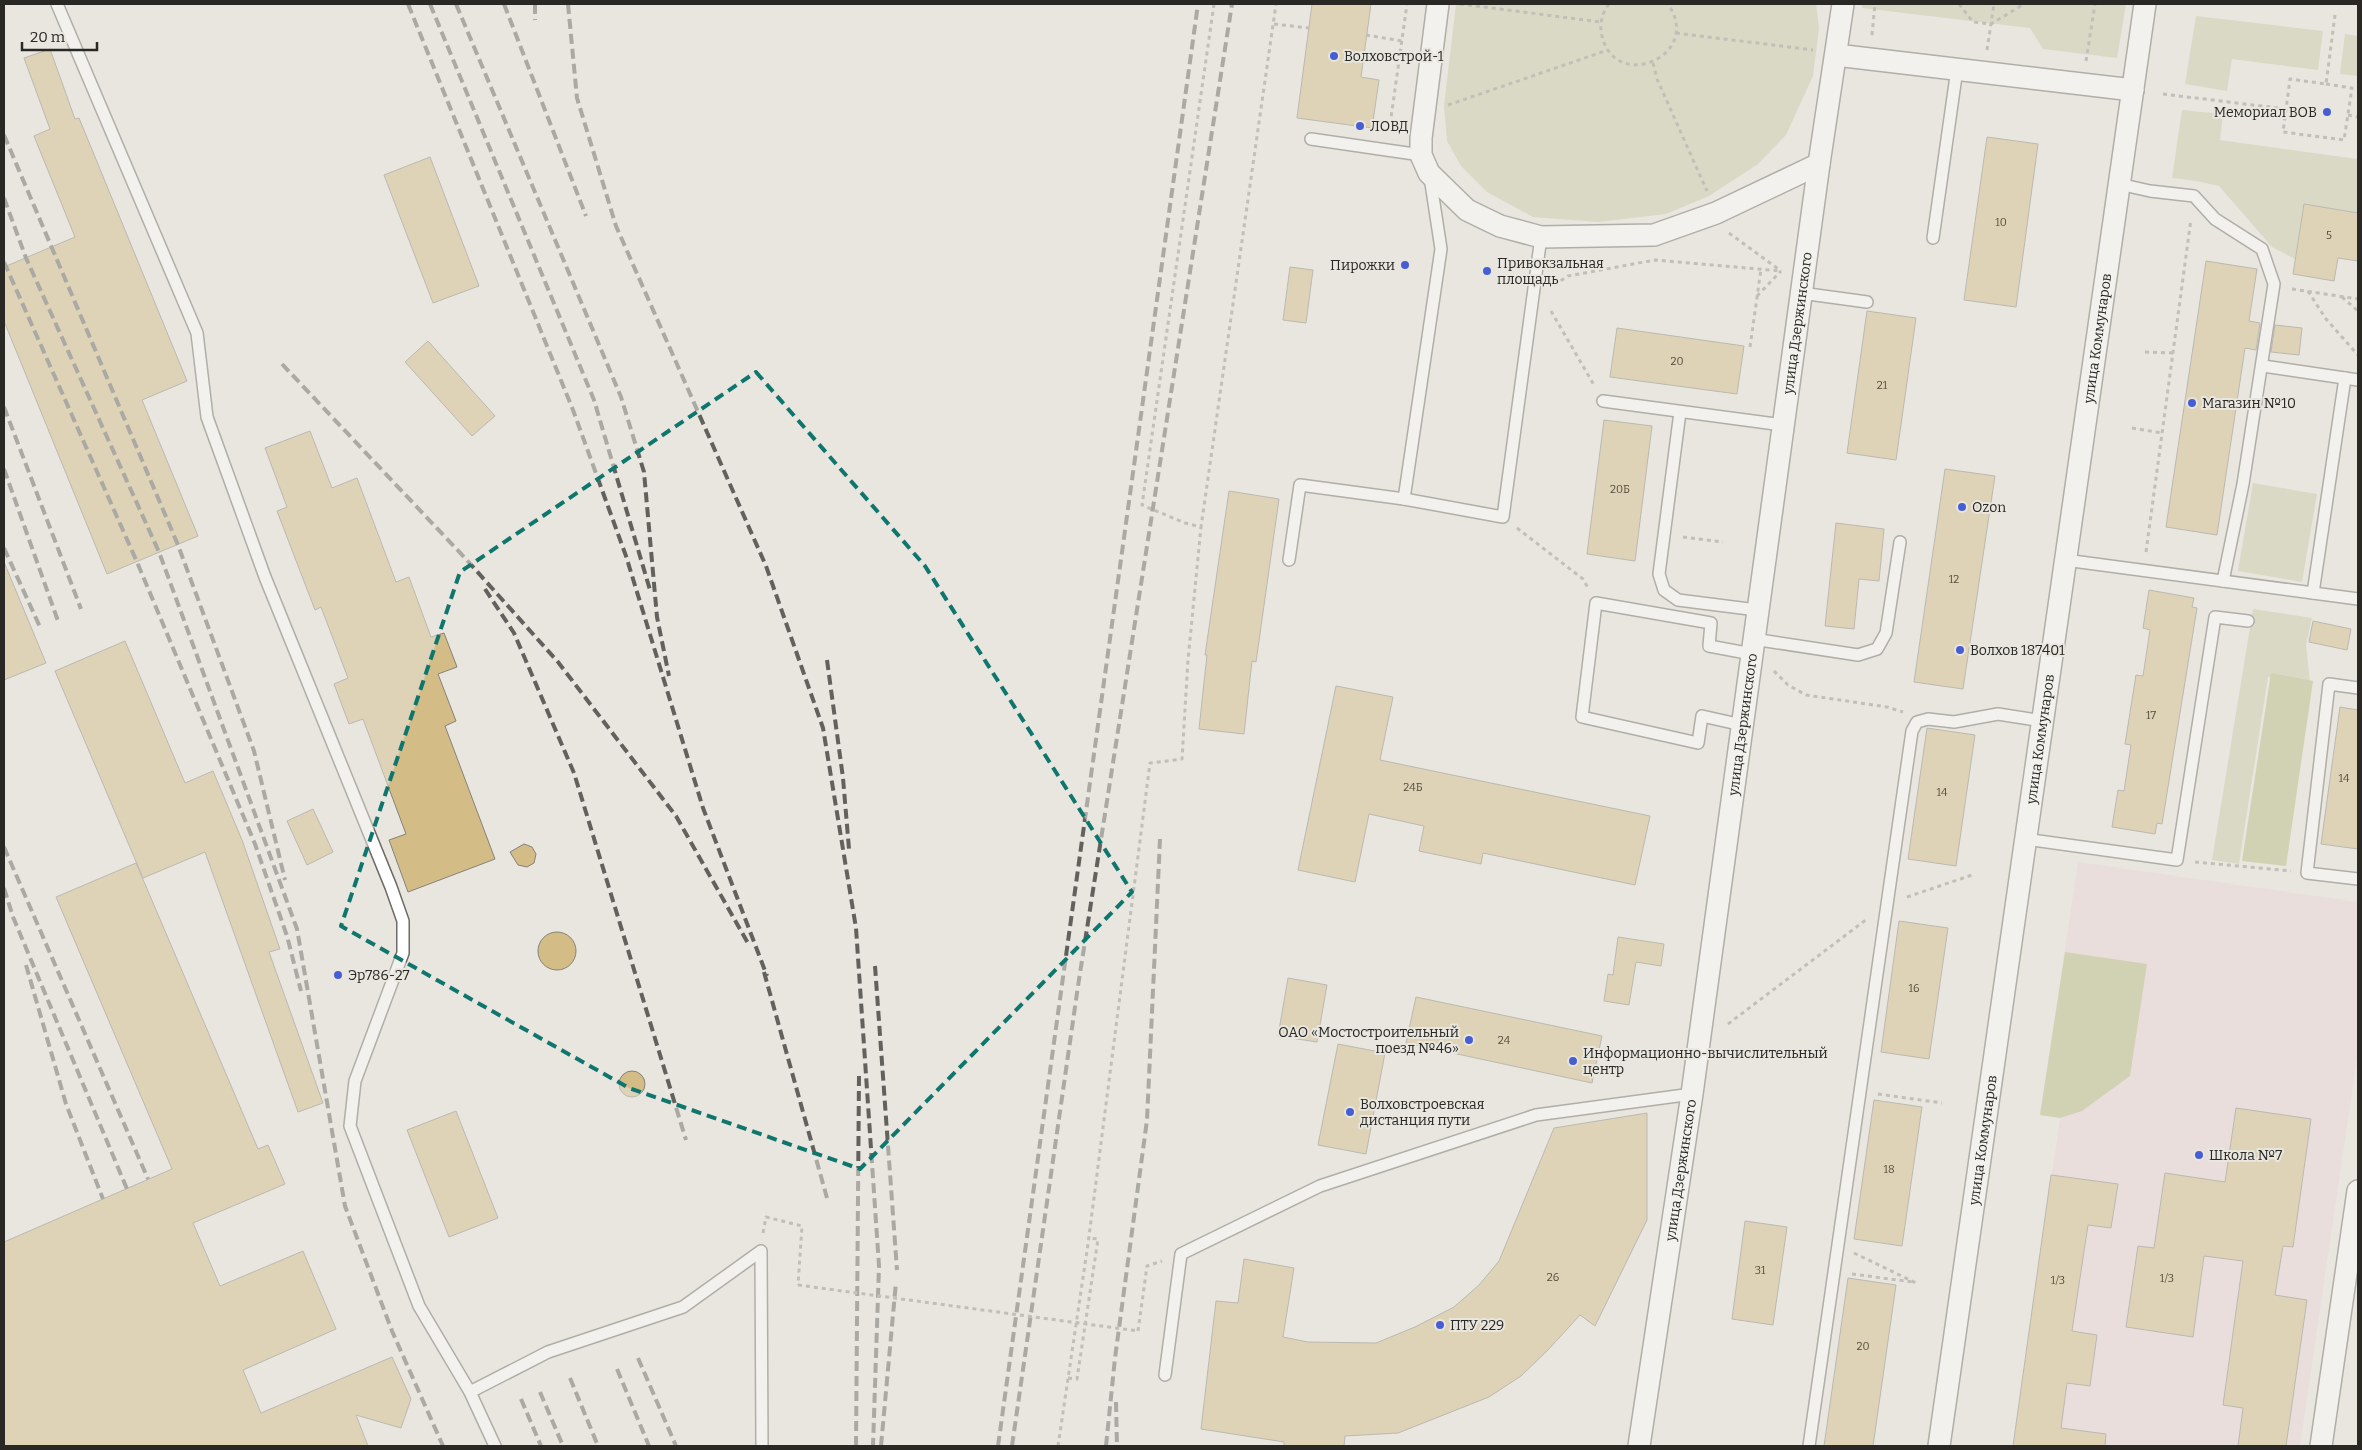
<svg xmlns="http://www.w3.org/2000/svg" width="2362" height="1450" viewBox="0 0 2362 1450" font-family="Bitter,serif">
  <style>
    .education { fill: #eed4da }
    .green { fill: #c9cba8 }
    .forest { fill: #b6b980 }
    .building { fill: #d3bc85; stroke: #84827c }
    .lines { fill: none; stroke-linecap: round; stroke-linejoin: round }
    .service-casing { stroke: #6d6b65; stroke-width: 14 }
    .minor-casing { stroke: #6d6b65; stroke-width: 24 }
    .path { stroke: #92918b; stroke-width: 3; stroke-dasharray: 4 4; stroke-linecap: butt }
    .service { stroke: #fff; stroke-width: 11 }
    .minor { stroke: #fff; stroke-width: 21 }
    .rail { stroke: #63615d; stroke-width: 4; stroke-dasharray: 10 5; stroke-linecap: butt }
    .path-bridge { stroke: #92918b; stroke-width: 3; stroke-dasharray: 4 4; stroke-linecap: butt }
    .marked { fill: none; stroke: #0f766e; stroke-width: 4; stroke-dasharray: 10 6; stroke-linejoin: round }
    .poi-dot { fill: #475ed2; stroke: #e8e6df; stroke-width: 2 }
    .labels { text-anchor: middle; stroke-width: 4; stroke-linejoin: round; paint-order: stroke }
    .number-label { font-size: 11px; fill: #544d3d }
    .poi-label { font-size: 14px; fill: #292825; stroke: #e8e6df; text-anchor: start }
    .street-label { font-size: 14px; fill: #292825; stroke: #e8e6df }
  </style>
  <rect width="100%" height="100%" fill="#e8e6df"/>
  <path class="education" d="M 2078,862 L 2358,902 L 2358,1051 L 2300,1446 L 2013,1446 L 2060,1118 L 2040,1115 Z"/>
  <g class="green">
    <path d="M 1456,4 L 1816,4 L 1819,28 L 1813,76 L 1786,135 L 1758,164 L 1709,196 L 1666,214 L 1598,222 L 1533,217 L 1487,192 L 1461,166 L 1447,141 L 1444,106 Z"/>
    <path d="M 1862,4 L 2126,4 L 2117,58 L 2043,49 L 2030,28 L 1862,8 Z"/>
    <path d="M 2196,16 L 2323,31 L 2318,70 L 2232,59 L 2227,91 L 2185,84 Z"/>
    <path d="M 2345,34 L 2358,36 L 2358,76 L 2340,74 Z"/>
    <path d="M 2182,110 L 2223,114 L 2220,140 L 2357,159 L 2358,149 L 2358,213 L 2304,204 L 2295,259 L 2272,247 L 2219,186 L 2196,181 L 2172,178 Z"/>
    <path d="M 2253,483 L 2317,494 L 2302,582 L 2238,571 Z"/>
    <path d="M 2253,609 L 2312,618 L 2306,645 L 2310,683 L 2268,677 L 2239,864 L 2212,860 Z"/>
  </g>
  <g class="forest">
    <path d="M 2271,673 L 2313,681 L 2286,866 L 2242,861 Z"/>
    <path d="M 2065,952 L 2147,964 L 2130,1076 L 2082,1111 L 2060,1118 L 2040,1115 Z"/>
  </g>
  <g class="building">
    <path d="M 1312,4 L 1371,4 L 1361,77 L 1379,80 L 1372,128 L 1297,118 Z"/>
    <path d="M 50,49 L 75,119 L 79,118 L 187,381 L 142,400 L 198,536 L 107,574 L 4,321 L 4,267 L 75,237 L 34,136 L 50,129 L 24,58 Z"/>
    <path d="M 1987,137 L 2038,144 L 2016,307 L 1964,300 Z"/>
    <path d="M 430,157 L 479,286 L 433,303 L 384,175 Z"/>
    <path d="M 2304,204 L 2358,213 L 2358,261 L 2338,258 L 2334,281 L 2293,274 Z"/>
    <path d="M 2206,261 L 2257,269 L 2249,321 L 2260,323 L 2256,350 L 2245,348 L 2217,535 L 2166,527 Z"/>
    <path d="M 1290,267 L 1313,270 L 1306,323 L 1283,320 Z"/>
    <path d="M 1867,311 L 1916,318 L 1896,460 L 1847,453 Z"/>
    <path d="M 2275,325 L 2302,328 L 2299,355 L 2271,352 Z"/>
    <path d="M 1617,328 L 1744,346 L 1737,394 L 1610,377 Z"/>
    <path d="M 428,341 L 495,416 L 472,436 L 405,362 Z"/>
    <path d="M 1604,420 L 1652,426 L 1635,561 L 1587,554 Z"/>
    <path d="M 310,431 L 332,488 L 357,478 L 396,582 L 409,577 L 431,637 L 444,633 L 457,667 L 438,674 L 456,721 L 445,726 L 495,859 L 408,892 L 389,840 L 406,834 L 363,719 L 349,724 L 334,684 L 348,678 L 321,607 L 315,610 L 277,511 L 287,507 L 265,448 Z"/>
    <path d="M 1945,469 L 1995,476 L 1963,689 L 1914,682 Z"/>
    <path d="M 1229,491 L 1279,499 L 1256,662 L 1252,661 L 1244,734 L 1199,729 L 1207,655 L 1205,655 Z"/>
    <path d="M 1836,523 L 1884,529 L 1879,581 L 1859,579 L 1854,629 L 1825,626 Z"/>
    <path d="M 4,562 L 46,663 L 4,680 Z"/>
    <path d="M 2149,590 L 2194,598 L 2192,607 L 2197,608 L 2162,824 L 2157,823 L 2155,834 L 2112,827 L 2118,790 L 2124,791 L 2131,745 L 2125,744 L 2136,675 L 2143,676 L 2150,630 L 2143,628 Z"/>
    <path d="M 2313,621 L 2351,629 L 2347,650 L 2309,642 Z"/>
    <path d="M 125,641 L 185,783 L 213,771 L 242,840 L 280,949 L 269,952 L 323,1103 L 298,1112 L 205,852 L 143,878 L 55,671 Z"/>
    <path d="M 1336,686 L 1393,697 L 1380,760 L 1650,816 L 1635,885 L 1483,853 L 1481,864 L 1419,851 L 1424,826 L 1369,814 L 1355,882 L 1298,870 Z"/>
    <path d="M 2340,707 L 2358,710 L 2358,849 L 2321,844 Z"/>
    <path d="M 1927,728 L 1975,735 L 1956,866 L 1908,859 Z"/>
    <path d="M 313,809 L 333,852 L 307,865 L 287,821 Z"/>
    <path d="M 524,844 L 532,847 L 536,854 L 534,863 L 527,867 L 518,865 L 510,852 Z"/>
    <path d="M 136,863 L 258,1149 L 268,1145 L 285,1184 L 193,1223 L 220,1286 L 303,1251 L 336,1329 L 243,1370 L 261,1413 L 392,1357 L 411,1399 L 401,1428 L 356,1415 L 368,1446 L 4,1446 L 4,1242 L 172,1169 L 56,897 Z"/>
    <path d="M 1899,921 L 1948,928 L 1929,1059 L 1881,1052 Z"/>
    <circle cx="557" cy="951" r="19"/>
    <path d="M 1618,937 L 1664,944 L 1661,966 L 1636,962 L 1629,1005 L 1604,1001 L 1608,974 L 1613,975 Z"/>
    <path d="M 1288,978 L 1327,985 L 1317,1042 L 1278,1036 Z"/>
    <path d="M 1416,997 L 1602,1036 L 1592,1083 L 1406,1043 Z"/>
    <path d="M 1338,1044 L 1385,1053 L 1366,1154 L 1318,1145 Z"/>
    <circle cx="632" cy="1084" r="13"/>
    <path d="M 1874,1100 L 1922,1107 L 1902,1246 L 1854,1239 Z"/>
    <path d="M 2236,1108 L 2311,1119 L 2293,1247 L 2283,1246 L 2275,1295 L 2307,1300 L 2286,1446 L 2238,1446 L 2243,1408 L 2223,1405 L 2243,1261 L 2204,1256 L 2193,1337 L 2126,1327 L 2138,1246 L 2154,1248 L 2165,1173 L 2225,1182 Z"/>
    <path d="M 456,1111 L 498,1218 L 449,1237 L 407,1130 Z"/>
    <path d="M 1647,1113 L 1647,1220 L 1595,1326 L 1580,1315 L 1548,1350 L 1521,1376 L 1489,1397 L 1398,1433 L 1345,1436 L 1344,1446 L 1284,1446 L 1284,1442 L 1201,1429 L 1216,1301 L 1238,1303 L 1244,1259 L 1294,1268 L 1283,1337 L 1308,1342 L 1376,1343 L 1415,1327 L 1454,1307 L 1479,1285 L 1499,1261 L 1554,1128 Z"/>
    <path d="M 2051,1175 L 2118,1184 L 2111,1228 L 2088,1225 L 2072,1331 L 2097,1335 L 2090,1386 L 2067,1383 L 2061,1428 L 2106,1434 L 2105,1446 L 2013,1446 Z"/>
    <path d="M 1745,1221 L 1787,1227 L 1773,1325 L 1732,1319 Z"/>
    <path d="M 1848,1278 L 1896,1285 L 1873,1446 L 1824,1446 Z"/>
  </g>
  <g class="lines">
    <g class="service-casing">
      <g id="service">
        <path d="M 57,4 L 197,333 L 207,417 L 265,577 L 391,887 L 403,921 L 403,953 L 355,1081 L 350,1126 L 419,1306 L 470,1392 L 495,1446"/>
        <path d="M 1311,139 L 1421,155"/>
        <path d="M 1430,177 L 1441,249 L 1404,499 L 1503,517 L 1541,237"/>
        <path d="M 2119,184 L 2150,191 L 2194,196 L 2215,219 L 2262,249 L 2274,284 L 2243,484 L 2223,581"/>
        <path d="M 1933,238 L 1957,69"/>
        <path d="M 1801,293 L 1867,302"/>
        <path d="M 2263,366 L 2358,380"/>
        <path d="M 1603,401 L 1783,425"/>
        <path d="M 1680,412 L 1659,574 L 1664,590 L 1678,600 L 1757,610"/>
        <path d="M 1289,560 L 1300,485 L 1404,499"/>
        <path d="M 2065,560 L 2358,599"/>
        <path d="M 2313,593 L 2345,378"/>
        <path d="M 1753,639 L 1858,655 L 1877,649 L 1886,633 L 1900,542"/>
        <path d="M 2358,688 L 2329,684 L 2307,873 L 2358,879"/>
        <path d="M 1742,725 L 1702,716 L 1698,743 L 1582,717 L 1596,603 L 1711,623 L 1709,646 L 1752,654"/>
        <path d="M 2025,839 L 2177,860 L 2215,617 L 2248,621"/>
        <path d="M 1165,1375 L 1181,1254 L 1320,1186 L 1536,1115 L 1692,1094"/>
        <path d="M 470,1392 L 548,1352 L 683,1307 L 761,1251 L 762,1446"/>
        <path d="M 1809,1446 L 1912,731 L 1917,722 L 1928,719 L 1954,722 L 1998,714 L 2043,721"/>
      </g>
    </g>
    <g class="minor-casing">
      <g id="minor">
        <path d="M 1438,4 L 1421,138 L 1421,155 L 1429,173 L 1467,210 L 1500,226 L 1541,237 L 1654,235 L 1716,213 L 1819,164"/>
        <path d="M 1836,55 L 2133,90"/>
        <path id="s1" d="M 1639,1446 L 1692,1094 L 1819,164 L 1843,4"/>
        <path id="s2" d="M 1939,1446 L 2145,4"/>
        <path d="M 2321,1446 L 2358,1191"/>
      </g>
    </g>
    <g class="path">
      <path d="M 1214,4 L 1142,505 L 1185,523 L 1201,527 L 1276,4"/>
      <path d="M 1460,4 L 1601,22"/>
      <path d="M 1609,4 C 1602,13 1599,25 1602,36 C 1615,93 1704,56 1668,4"/>
      <path d="M 1959,4 L 1973,22 L 1991,24 L 2024,4"/>
      <path d="M 1274,24 L 1309,28"/>
      <path d="M 1676,33 L 1813,50"/>
      <path d="M 1366,35 L 1402,41"/>
      <path d="M 1872,35 L 1875,4"/>
      <path d="M 1987,50 L 1994,4"/>
      <path d="M 2086,61 L 2095,4"/>
      <path d="M 1653,63 L 1657,79 L 1707,191"/>
      <path d="M 2326,84 L 2352,88 L 2344,140 L 2283,132 L 2290,79 L 2326,84 L 2335,15"/>
      <path d="M 2163,94 L 2286,109"/>
      <path d="M 1448,105 L 1608,50"/>
      <path d="M 2348,115 L 2358,117"/>
      <path d="M 1389,132 L 1407,4"/>
      <path d="M 1729,233 L 1781,271"/>
      <path d="M 1554,285 L 1568,276 L 1655,260 L 1781,271"/>
      <path d="M 2292,289 L 2358,299"/>
      <path d="M 2308,291 L 2326,319 L 2358,355"/>
      <path d="M 1757,296 L 1781,271"/>
      <path d="M 2342,297 L 2358,311"/>
      <path d="M 1551,311 L 1594,385"/>
      <path d="M 1750,347 L 1761,269"/>
      <path d="M 2145,352 L 2173,353"/>
      <path d="M 2132,428 L 2162,433"/>
      <path d="M 1517,528 L 1583,579 L 1588,588"/>
      <path d="M 1683,537 L 1723,542"/>
      <path d="M 2146,552 L 2191,219"/>
      <path d="M 1774,671 L 1788,685 L 1806,695 L 1887,707 L 1903,712"/>
      <path d="M 2195,862 L 2291,871"/>
      <path d="M 1907,897 L 1975,874"/>
      <path d="M 1728,1024 L 1867,919"/>
      <path d="M 1878,1094 L 1942,1103"/>
      <path d="M 763,1233 L 766,1217 L 802,1226 L 798,1285"/>
      <path d="M 1854,1253 L 1916,1283"/>
      <path d="M 1852,1274 L 1913,1282"/>
      <path d="M 1138,1331 L 1147,1266 L 1162,1261"/>
      <path d="M 1068,1378 L 1077,1379 L 1098,1239 L 1088,1238"/>
      <path d="M 1058,1446 L 1088,1244 L 1150,763 L 1182,759 L 1188,660 L 1201,527"/>
    </g>
    <use href="#service" class="service"/>
    <use href="#minor" class="minor"/>
    <g class="rail">
      <path d="M 408,4 L 573,410 L 626,556 L 703,808 L 767,976"/>
      <path d="M 430,4 L 594,400 L 650,590"/>
      <path d="M 456,4 L 621,397 L 644,472 L 657,617 L 669,676"/>
      <path d="M 504,4 L 586,216"/>
      <path d="M 535,4 L 535,20"/>
      <path d="M 568,4 L 577,98 L 616,226 L 766,566 L 823,728 L 856,928 L 879,1266 L 873,1446"/>
      <path d="M 4,135 L 178,545 L 254,751 L 285,880"/>
      <path d="M 4,198 L 26,258 L 159,552 L 297,929 L 345,1206 L 392,1331 L 443,1446"/>
      <path d="M 4,262 L 137,562 L 255,844 L 287,936 L 301,991"/>
      <path d="M 282,364 L 465,558 L 558,662 L 676,816 L 749,945"/>
      <path d="M 4,407 L 81,609"/>
      <path d="M 4,469 L 58,621"/>
      <path d="M 4,548 L 40,627"/>
      <path d="M 485,589 L 514,633 L 574,773 L 686,1140"/>
      <path d="M 827,660 L 843,778 L 849,849"/>
      <path d="M 4,847 L 148,1179"/>
      <path d="M 4,888 L 13,917 L 127,1189"/>
      <path d="M 26,965 L 66,1104 L 103,1199"/>
      <path d="M 875,966 L 897,1270"/>
      <path d="M 764,972 L 827,1198"/>
      <path d="M 638,1358 L 676,1446"/>
      <path d="M 617,1369 L 649,1446"/>
      <path d="M 570,1378 L 598,1446"/>
      <path d="M 540,1392 L 563,1446"/>
      <path d="M 521,1399 L 541,1446"/>
      <path d="M 1116,1402 L 1117,1446"/>
      <path d="M 856,1446 L 859,1074"/>
      <path d="M 881,1446 L 896,1282"/>
      <path d="M 998,1446 L 1198,4"/>
      <path d="M 1012,1446 L 1078,986 L 1232,4"/>
      <path d="M 1106,1446 L 1115,1358 L 1147,1120 L 1160,839"/>
    </g>
    <path class="path-bridge" d="M 798,1285 L 1138,1331"/>
  </g>
  <path d="M0 0H2362V1450H0ZM 756,372 L 925,566 L 1132,892 L 860,1169 L 629,1088 L 341,926 L 460,572 Z" fill="#e8e6df" fill-opacity=".55" fill-rule="evenodd"/>
  <path class="marked" d="M 756,372 L 925,566 L 1132,892 L 860,1169 L 629,1088 L 341,926 L 460,572 Z"/>
  <g class="poi-dot">
    <circle cx="1334" cy="56" r="5"/>
    <circle cx="2327" cy="112" r="5"/>
    <circle cx="1360" cy="126" r="5"/>
    <circle cx="1405" cy="265" r="5"/>
    <circle cx="1487" cy="271" r="5"/>
    <circle cx="2192" cy="403" r="5"/>
    <circle cx="1962" cy="507" r="5"/>
    <circle cx="1960" cy="650" r="5"/>
    <circle cx="338" cy="975" r="5"/>
    <circle cx="1469" cy="1040" r="5"/>
    <circle cx="1573" cy="1061" r="5"/>
    <circle cx="1350" cy="1112" r="5"/>
    <circle cx="2199" cy="1155" r="5"/>
    <circle cx="1440" cy="1325" r="5"/>
  </g>
  <g class="labels">
    <g class="number-label">
      <text x="2001" y="226">10</text>
      <text x="2329" y="239">5</text>
      <text x="1677" y="365">20</text>
      <text x="1882" y="389">21</text>
      <text x="1620" y="493">20Б</text>
      <text x="1954" y="583">12</text>
      <text x="2151" y="719">17</text>
      <text x="2344" y="782">14</text>
      <text x="1413" y="791">24Б</text>
      <text x="1942" y="796">14</text>
      <text x="1914" y="992">16</text>
      <text x="1504" y="1044">24</text>
      <text x="1889" y="1173">18</text>
      <text x="1760" y="1274">31</text>
      <text x="1553" y="1281">26</text>
      <text x="2167" y="1282">1/3</text>
      <text x="2058" y="1284">1/3</text>
      <text x="1863" y="1350">20</text>
    </g>
    <g class="poi-label">
      <text x="1344" y="61">Волховстрой-1</text>
      <text x="2317" y="117" text-anchor="end">Мемориал ВОВ</text>
      <text x="1370" y="131">ЛОВД</text>
      <text x="1497" y="268">Привокзальная<tspan x="1497" dy="16">площадь</tspan></text>
      <text x="1395" y="270" text-anchor="end">Пирожки</text>
      <text x="2202" y="408">Магазин №10</text>
      <text x="1972" y="512">Ozon</text>
      <text x="1970" y="655">Волхов 187401</text>
      <text x="348" y="980">Эр786-27</text>
      <text x="1459" y="1037" text-anchor="end">ОАО «Мостостроительный<tspan x="1459" dy="16">поезд №46»</tspan></text>
      <text x="1583" y="1058">Информационно-вычислительный<tspan x="1583" dy="16">центр</tspan></text>
      <text x="1360" y="1109">Волховстроевская<tspan x="1360" dy="16">дистанция пути</tspan></text>
      <text x="2209" y="1160">Школа №7</text>
      <text x="1450" y="1330">ПТУ 229</text>
    </g>
    <g class="street-label">
      <text dy="5" stroke="none"><textPath href="#s1" startOffset="1134">улица Дзержинского</textPath></text>
      <text dy="5" stroke="none"><textPath href="#s2" startOffset="1119">улица Коммунаров</textPath></text>
      <text dy="5" stroke="none"><textPath href="#s1" startOffset="729">улица Дзержинского</textPath></text>
      <text dy="5" stroke="none"><textPath href="#s2" startOffset="714">улица Коммунаров</textPath></text>
      <text dy="5" stroke="none"><textPath href="#s2" startOffset="309">улица Коммунаров</textPath></text>
      <text dy="5" stroke="none"><textPath href="#s1" startOffset="279">улица Дзержинского</textPath></text>
    </g>
  </g>
  <rect width="2362" height="1450" fill="none" stroke="#292825" stroke-width="10"/>
  <path d="M22 42v8h75v-8" fill="none" stroke="#292825" stroke-width="2.5"/>
  <text x="30" y="42" font-size="15" fill="#292825" stroke="#e8e6df" stroke-width="4" paint-order="stroke">20 m</text>
</svg>
